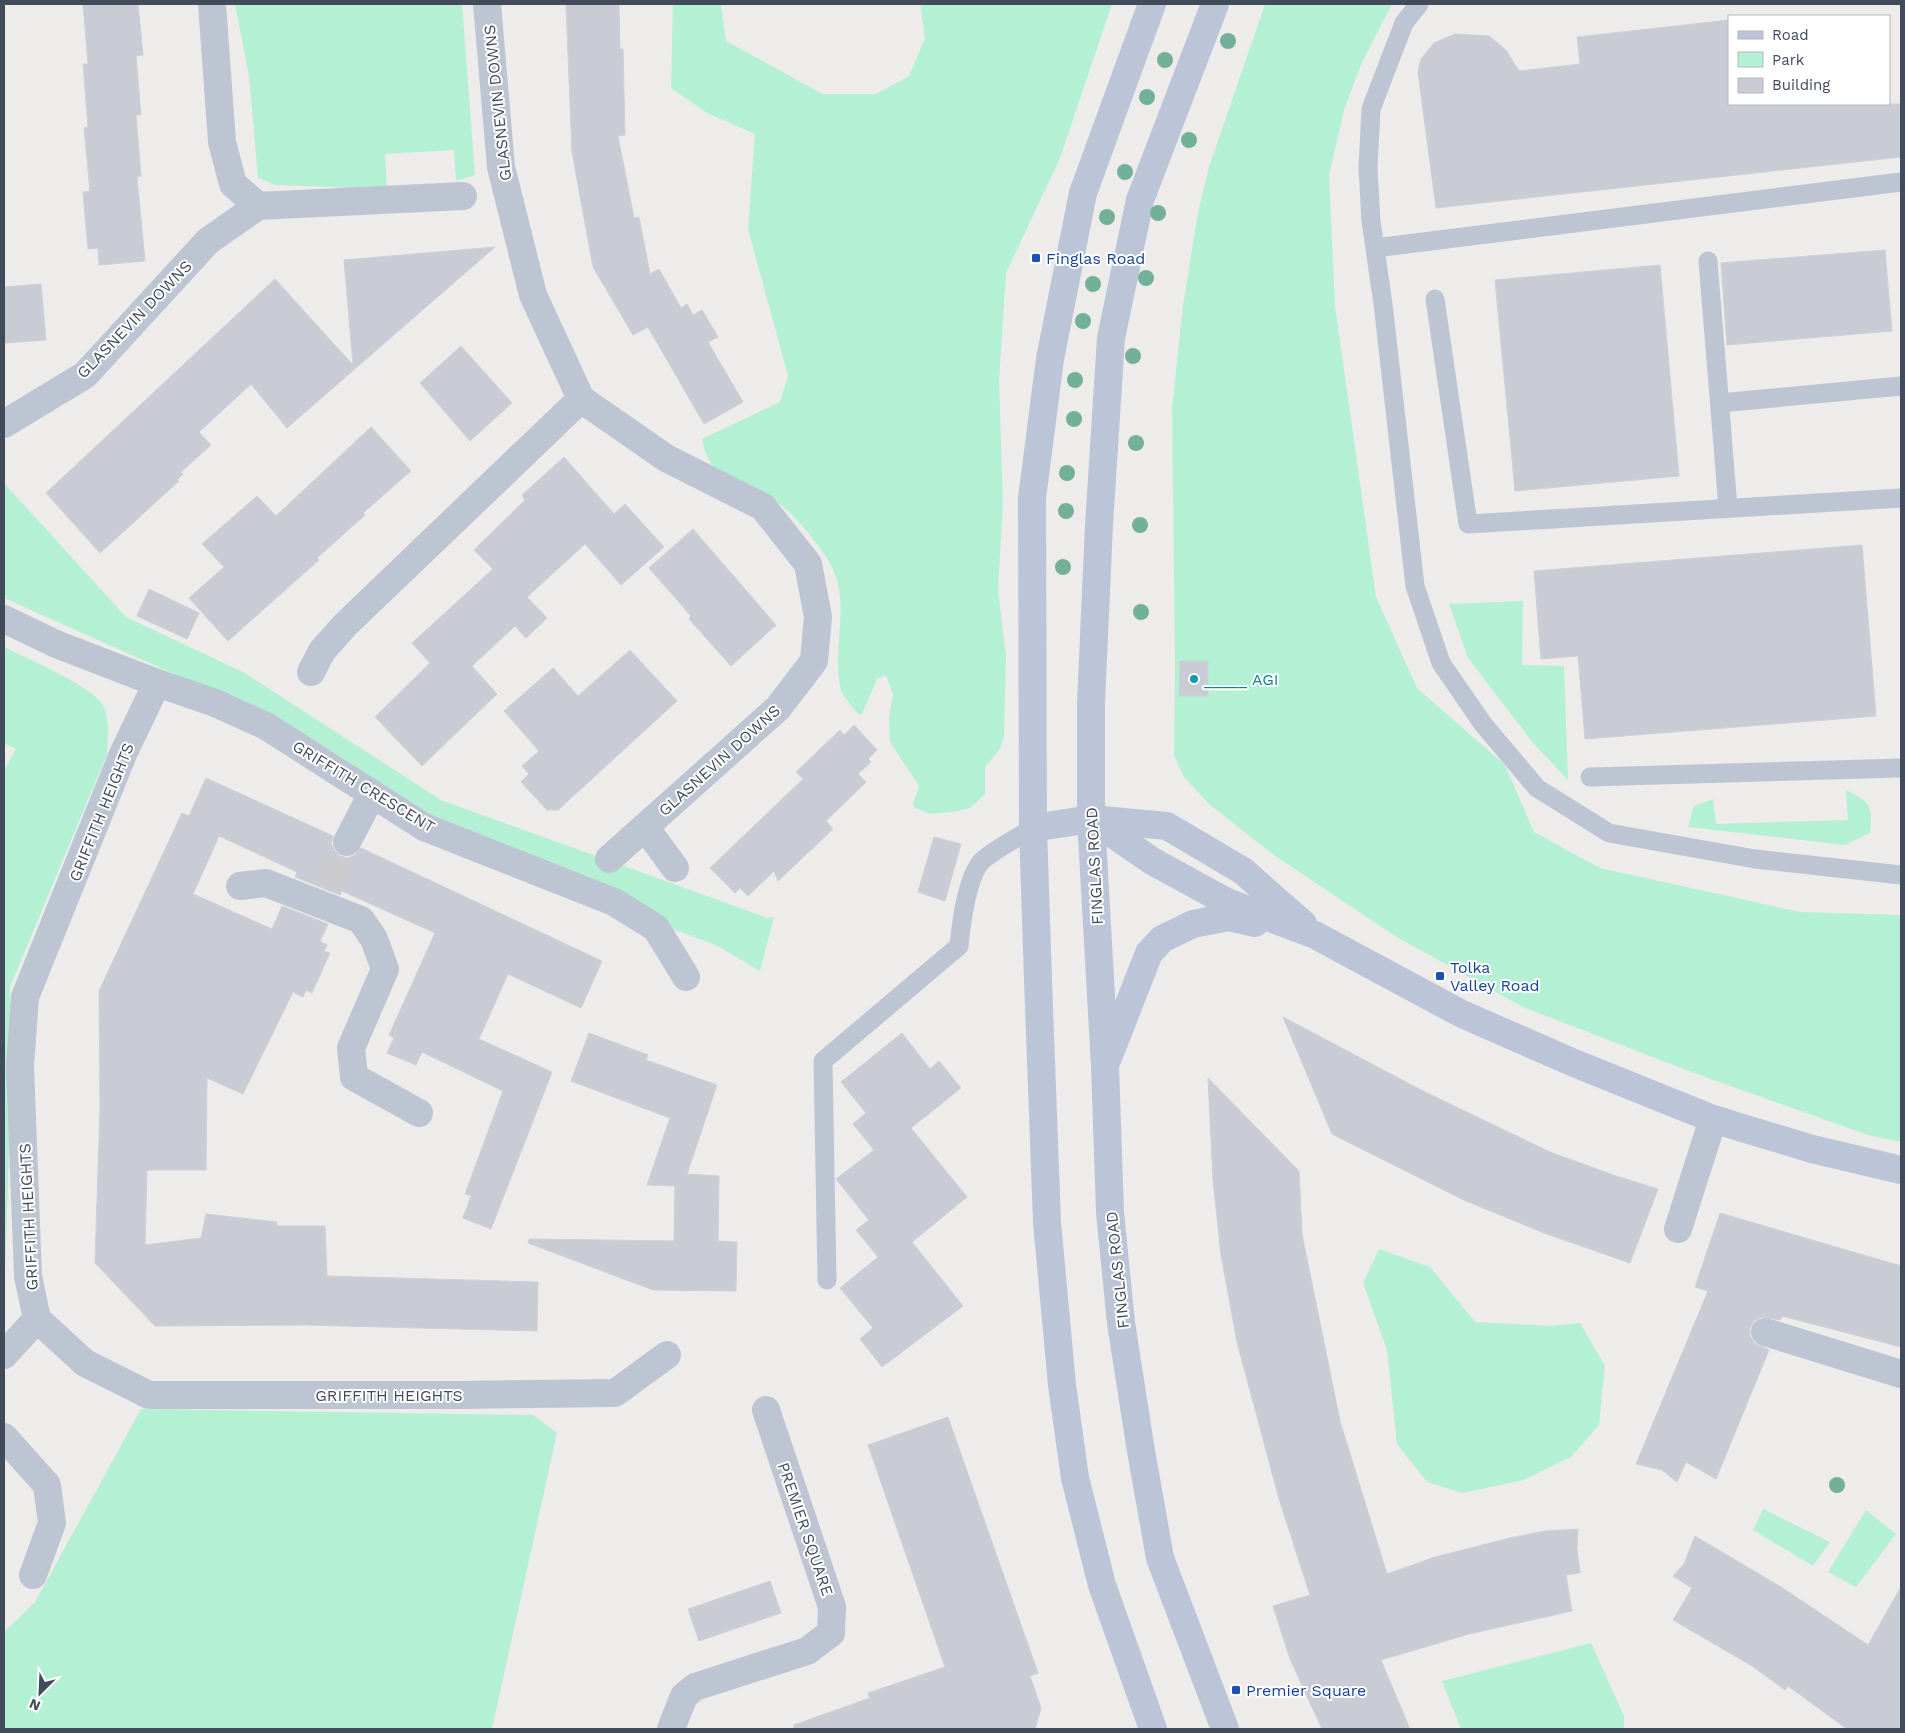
<svg xmlns="http://www.w3.org/2000/svg" width="1905" height="1733" viewBox="0 0 1905 1733" font-family="'Work Sans',sans-serif">
  <style>
    .green { fill: #b4f1d4 }
    .building { fill: #c9ccd4; stroke: #ced0d8 }
    .lines { fill: none; stroke-linecap: round; stroke-linejoin: round }
    .minor-tunnel { stroke: #cccbce; stroke-width: 28; stroke-dasharray: 28 14; stroke-linecap: butt }
    .service { stroke: #bdc5d2; stroke-width: 19 }
    .minor { stroke: #bdc5d2; stroke-width: 28 }
    .secondary { stroke: #bcc5d7; stroke-width: 28 }
    .tree { fill: #73b09a }
    .transit-dot { fill: #1a4fb4; stroke: #fff; stroke-width: 2 }
    .culture-dot { fill: #0f9aa8; stroke: #fff; stroke-width: 2 }
    .labels { text-anchor: middle; stroke-width: 4; stroke-linejoin: round; paint-order: stroke }
    .street-label { font-size: 16px; fill: #424b5a; stroke: #fff }
    .transit-label { font-size: 16px; fill: #164399; stroke: #fff; text-anchor: start }
    .culture-label { font-size: 16px; fill: #0d838f; stroke: #fff; text-anchor: start }
  </style>
  <rect width="100%" height="100%" fill="#eeebeb"/>
  <g class="green">
    <path d="M 235,4 L 462,4 L 475,175 L 456,181 L 454,150 L 385,154 L 387,189 L 276,185 L 258,178 L 249,76 Z"/>
    <path d="M 673,4 L 721,4 L 726,41 L 823,94 L 876,94 L 909,76 L 925,38 L 920,4 L 1112,4 L 1060,158 L 1006,273 L 999,380 L 1003,504 L 998,589 L 1006,656 L 1004,736 L 1000,749 L 985,767 L 985,794 L 970,808 L 951,812 L 930,814 L 915,808 L 913,804 L 919,786 L 890,742 L 889,716 L 893,695 L 886,675 L 877,679 L 862,714 L 859,715 C 853,708 844,698 841,690 C 830,646 854,602 828,560 C 814,538 794,514 772,498 C 742,477 709,483 702,439 L 780,402 L 788,376 L 748,229 L 755,134 L 707,113 L 671,88 Z"/>
    <path d="M 1265,4 L 1392,4 L 1362,62 L 1344,110 L 1329,175 L 1335,306 L 1376,597 L 1417,688 L 1505,765 L 1534,832 L 1600,868 L 1800,912 L 1901,915 L 1901,1142 L 1868,1135 L 1694,1073 L 1523,1007 L 1395,936 L 1274,855 L 1210,805 L 1184,777 L 1174,755 L 1175,668 L 1172,408 L 1183,306 L 1198,212 L 1209,167 Z"/>
    <path d="M 4,483 L 126,617 L 243,672 L 441,800 L 768,918 L 774,917 L 760,971 L 716,945 L 664,926 L 433,819 L 232,700 L 4,598 Z"/>
    <path d="M 1523,601 L 1522,665 L 1564,666 L 1568,780 L 1533,743 L 1468,658 L 1449,604 Z"/>
    <path d="M 4,647 C 26,658 92,686 103,705 C 110,717 108,740 107,754 L 10,987 L 12,1055 L 4,1307 L 4,770 L 16,749 L 4,743 Z"/>
    <path d="M 1846,790 C 1871,803 1873,805 1870,833 L 1845,845 L 1688,827 L 1694,806 L 1713,799 L 1716,824 L 1848,820 Z"/>
    <path d="M 1379,1249 L 1430,1267 L 1475,1322 L 1550,1326 L 1580,1323 L 1605,1366 L 1599,1425 L 1571,1457 L 1524,1480 L 1462,1493 L 1427,1482 L 1397,1444 L 1387,1350 L 1363,1283 Z"/>
    <path d="M 141,1409 L 533,1415 L 557,1433 L 492,1729 L 4,1729 L 4,1632 L 35,1602 Z"/>
    <path d="M 1763,1509 L 1830,1542 L 1813,1566 L 1753,1530 Z"/>
    <path d="M 1866,1510 L 1896,1534 L 1856,1587 L 1828,1572 Z"/>
    <path d="M 1591,1643 L 1624,1716 L 1624,1729 L 1461,1729 L 1442,1681 Z"/>
  </g>
  <g class="building">
    <path d="M 83,4 L 138,4 L 143,55 L 136,56 L 141,115 L 136,115 L 141,176 L 137,177 L 145,261 L 99,265 L 98,248 L 88,249 L 83,192 L 90,191 L 84,128 L 88,127 L 83,64 L 88,64 Z"/>
    <path d="M 566,4 L 619,4 L 620,49 L 623,49 L 625,135 L 618,136 L 634,218 L 639,217 L 650,274 L 659,269 L 681,308 L 687,304 L 693,315 L 702,310 L 718,337 L 708,342 L 743,402 L 704,424 L 648,327 L 633,335 L 593,267 L 572,152 Z"/>
    <path d="M 1729,20 L 1729,104 L 1901,104 L 1901,157 L 1436,208 L 1418,72 L 1421,59 L 1434,43 L 1455,34 L 1489,36 L 1506,50 L 1519,71 L 1580,64 L 1577,37 Z"/>
    <path d="M 495,247 L 287,428 L 251,384 L 199,432 L 211,445 L 181,472 L 183,474 L 177,480 L 179,481 L 100,553 L 46,493 L 275,279 L 353,365 L 344,260 Z"/>
    <path d="M 1885,250 L 1892,331 L 1727,345 L 1721,263 Z"/>
    <path d="M 1660,265 L 1679,476 L 1515,491 L 1495,280 Z"/>
    <path d="M 41,284 L 46,340 L 4,343 L 4,287 Z"/>
    <path d="M 461,346 L 512,403 L 470,441 L 420,383 Z"/>
    <path d="M 371,427 L 411,471 L 363,513 L 365,515 L 317,558 L 319,560 L 228,641 L 189,598 L 224,567 L 202,544 L 257,496 L 276,516 Z"/>
    <path d="M 564,457 L 614,514 L 625,504 L 664,547 L 621,585 L 585,544 L 527,597 L 547,618 L 526,638 L 515,626 L 472,666 L 497,694 L 422,766 L 375,717 L 430,663 L 412,643 L 493,569 L 474,550 L 525,500 L 522,495 Z"/>
    <path d="M 693,529 L 776,625 L 731,666 L 689,619 L 691,616 L 649,568 Z"/>
    <path d="M 1862,545 L 1876,716 L 1585,739 L 1578,656 L 1541,659 L 1534,571 Z"/>
    <path d="M 149,589 L 199,613 L 187,639 L 137,616 Z"/>
    <path d="M 630,650 L 677,701 L 558,810 L 547,810 L 521,782 L 529,774 L 522,766 L 539,751 L 504,711 L 553,668 L 578,696 Z"/>
    <path d="M 1180,661 L 1208,661 L 1208,696 L 1179,696 Z"/>
    <path d="M 854,725 L 877,750 L 868,759 L 871,762 L 858,774 L 866,782 L 826,821 L 833,829 L 778,881 L 774,871 L 748,896 L 740,888 L 735,893 L 710,868 L 803,779 L 796,772 L 840,730 L 844,735 Z"/>
    <path d="M 206,778 L 333,836 L 331,843 L 334,850 L 340,856 L 348,858 L 355,855 L 361,848 L 602,961 L 581,1008 L 508,974 L 479,1039 L 552,1072 L 491,1229 L 463,1218 L 471,1196 L 465,1194 L 503,1091 L 422,1052 L 416,1065 L 387,1053 L 394,1038 L 389,1035 L 435,933 L 342,891 L 340,895 L 295,877 L 297,872 L 219,836 L 193,894 L 272,929 L 282,906 L 328,924 L 320,941 L 327,945 L 324,951 L 330,953 L 312,993 L 306,990 L 303,997 L 293,992 L 243,1094 L 207,1078 L 206,1170 L 147,1170 L 145,1245 L 201,1238 L 206,1214 L 277,1222 L 277,1226 L 325,1226 L 327,1276 L 538,1282 L 537,1331 L 304,1325 L 155,1326 L 95,1263 L 100,1109 L 99,991 L 182,813 L 189,816 Z"/>
    <path d="M 934,837 L 961,844 L 945,901 L 918,892 Z"/>
    <path d="M 1283,1017 L 1423,1091 L 1550,1152 L 1616,1176 L 1658,1189 L 1630,1263 L 1544,1233 L 1466,1201 L 1332,1134 Z"/>
    <path d="M 589,1033 L 648,1055 L 646,1060 L 717,1085 L 687,1174 L 719,1176 L 718,1241 L 737,1242 L 736,1291 L 653,1290 L 528,1243 L 529,1239 L 674,1241 L 675,1186 L 647,1185 L 670,1118 L 571,1081 Z"/>
    <path d="M 902,1033 L 930,1069 L 939,1061 L 961,1088 L 911,1128 L 967,1197 L 912,1242 L 963,1306 L 882,1367 L 860,1339 L 873,1328 L 840,1288 L 878,1257 L 856,1230 L 869,1220 L 836,1179 L 874,1150 L 853,1124 L 866,1113 L 841,1082 Z"/>
    <path d="M 1208,1078 L 1299,1171 L 1302,1234 L 1340,1421 L 1387,1574 L 1435,1557 L 1514,1537 L 1545,1531 L 1578,1529 L 1577,1549 L 1580,1573 L 1566,1575 L 1572,1611 L 1469,1634 L 1381,1660 L 1410,1729 L 1322,1729 L 1290,1659 L 1273,1606 L 1310,1595 L 1279,1499 L 1237,1342 L 1221,1255 L 1213,1180 Z"/>
    <path d="M 1720,1213 L 1901,1266 L 1901,1347 L 1782,1316 L 1780,1320 L 1762,1317 L 1755,1320 L 1750,1328 L 1750,1336 L 1754,1343 L 1769,1350 L 1716,1479 L 1686,1462 L 1677,1482 L 1662,1470 L 1636,1464 L 1708,1291 L 1695,1287 Z"/>
    <path d="M 948,1417 L 1038,1673 L 1030,1676 L 1041,1708 L 1035,1729 L 794,1729 L 794,1725 L 870,1698 L 868,1693 L 945,1667 L 868,1445 Z"/>
    <path d="M 1695,1536 L 1781,1587 L 1868,1645 L 1901,1587 L 1901,1729 L 1847,1729 L 1788,1686 L 1785,1690 L 1752,1666 L 1673,1620 L 1692,1588 L 1673,1576 L 1684,1564 Z"/>
    <path d="M 770,1581 L 781,1613 L 699,1641 L 688,1609 Z"/>
  </g>
  <g class="lines">
    <path class="minor-tunnel" d="M 328,884 L 347,842"/>
    <g class="service">
      <path d="M 1419,4 L 1404,23 L 1371,109 L 1368,168 L 1371,221 L 1383,304 L 1415,586 L 1441,663 L 1483,724 L 1537,788 L 1609,833 L 1755,859 L 1901,875"/>
      <path d="M 1375,248 L 1901,182"/>
      <path d="M 1708,261 L 1728,508"/>
      <path d="M 1435,299 L 1468,524 L 1901,498"/>
      <path d="M 1720,403 L 1901,386"/>
      <path d="M 1590,777 L 1901,768"/>
      <path d="M 827,1280 L 823,1061 L 959,946 C 961,925 967,873 984,859 C 999,847 1017,838 1033,828"/>
    </g>
    <g class="minor">
      <path d="M 212,4 L 222,142 L 233,184 L 258,206"/>
      <path d="M 487,4 L 501,167 L 533,295 L 581,399 L 666,458 L 763,507 L 808,564 L 818,617 L 814,661 L 778,708 L 609,859"/>
      <path d="M 4,424 L 85,375 L 208,241 L 258,206 L 463,196"/>
      <path d="M 4,619 L 56,644 L 157,683 L 215,703 L 266,726 L 424,827 L 614,902 L 656,928 L 686,977"/>
      <path d="M 311,672 L 322,651 L 345,625 L 581,399"/>
      <path d="M 157,683 L 123,754 L 25,997 L 20,1066 L 28,1276 L 37,1319 L 85,1363 L 149,1395 L 459,1395 L 615,1393 L 667,1355"/>
      <path d="M 645,827 L 675,868"/>
      <path d="M 347,842 L 372,794"/>
      <path d="M 240,886 L 266,883 L 361,920 L 374,939 L 385,969 L 351,1048 L 354,1077 L 419,1113"/>
      <path d="M 1678,1229 L 1713,1119"/>
      <path d="M 1765,1332 L 1901,1374"/>
      <path d="M 4,1355 L 37,1319"/>
      <path d="M 4,1437 L 47,1485 L 52,1523 L 33,1575"/>
      <path d="M 671,1729 L 684,1696 L 695,1687 L 807,1651 L 831,1633 L 832,1607 L 766,1410"/>
    </g>
    <g class="secondary">
      <path d="M 1152,4 L 1083,193 L 1050,359 L 1032,498 L 1033,828 L 1038,980 L 1047,1222 L 1062,1385 L 1075,1478 L 1102,1585 L 1153,1729"/>
      <path d="M 1215,4 L 1140,200 L 1111,338 L 1099,525 L 1091,703 L 1091,819 L 1105,1066 L 1110,1212 L 1121,1323 L 1141,1451 L 1160,1558 L 1225,1729"/>
      <path d="M 1091,819 L 1152,861 L 1227,902 L 1315,935 L 1462,1014 L 1574,1063 L 1713,1119 L 1812,1149 L 1901,1170"/>
      <path d="M 1033,828 L 1091,819 L 1167,826 L 1243,871 L 1303,924"/>
      <path d="M 1108,1058 L 1149,953 L 1162,939 L 1193,924 L 1229,917 L 1255,923"/>
    </g>
  </g>
  <g class="tree">
    <circle cx="1228" cy="41" r="8"/>
    <circle cx="1165" cy="60" r="8"/>
    <circle cx="1147" cy="97" r="8"/>
    <circle cx="1189" cy="140" r="8"/>
    <circle cx="1125" cy="172" r="8"/>
    <circle cx="1158" cy="213" r="8"/>
    <circle cx="1107" cy="217" r="8"/>
    <circle cx="1146" cy="278" r="8"/>
    <circle cx="1093" cy="284" r="8"/>
    <circle cx="1083" cy="321" r="8"/>
    <circle cx="1133" cy="356" r="8"/>
    <circle cx="1075" cy="380" r="8"/>
    <circle cx="1074" cy="419" r="8"/>
    <circle cx="1136" cy="443" r="8"/>
    <circle cx="1067" cy="473" r="8"/>
    <circle cx="1066" cy="511" r="8"/>
    <circle cx="1140" cy="525" r="8"/>
    <circle cx="1063" cy="567" r="8"/>
    <circle cx="1141" cy="612" r="8"/>
    <circle cx="1837" cy="1485" r="8"/>
  </g>
  <g class="transit-dot">
    <rect x="1031" y="253" width="10" height="10" rx="2.5"/>
    <rect x="1435" y="971" width="10" height="10" rx="2.5"/>
    <rect x="1231" y="1685" width="10" height="10" rx="2.5"/>
  </g>
  <circle class="culture-dot" cx="1194" cy="679" r="5"/>
  <g class="labels">
    <g class="street-label">
      <text transform="translate(497 103) rotate(-96)" y="6">GLASNEVIN DOWNS</text>
      <text transform="translate(134 319) rotate(-46)" y="6">GLASNEVIN DOWNS</text>
      <text transform="translate(719 760) rotate(-42)" y="6">GLASNEVIN DOWNS</text>
      <text transform="translate(364 786) rotate(31)" y="6">GRIFFITH CRESCENT</text>
      <text transform="translate(101 812) rotate(-68)" y="6">GRIFFITH HEIGHTS</text>
      <text transform="translate(1094 866) rotate(-93)" y="6">FINGLAS ROAD</text>
      <text transform="translate(28 1217) rotate(-93)" y="6">GRIFFITH HEIGHTS</text>
      <text transform="translate(1117 1270) rotate(-96)" y="6">FINGLAS ROAD</text>
      <text x="389" y="1401">GRIFFITH HEIGHTS</text>
      <text transform="translate(806 1529) rotate(71)" y="6">PREMIER SQUARE</text>
    </g>
    <g class="transit-label">
      <text x="1046" y="264">Finglas Road</text>
      <text x="1450" y="973">Tolka<tspan x="1450" dy="18">Valley Road</tspan></text>
      <text x="1246" y="1696">Premier Square</text>
    </g>
    <g class="culture-label">
      <text x="1204" y="685">_____ AGI</text>
    </g>
  </g>
  <rect width="1905" height="1733" fill="none" stroke="#424b5a" stroke-width="10"/>
  <rect x="1728" y="15" width="162" height="90" fill="#ffffff" stroke="#b3b7bd"/>
  <rect x="1738" y="31" width="25" height="8" fill="#bcc5d7" stroke="#b3b7bd"/>
  <text x="1772" y="40" font-size="15" fill="#424b5a">Road</text>
  <rect x="1738" y="52" width="25" height="15" fill="#b4f1d4" stroke="#b3b7bd"/>
  <text x="1772" y="65" font-size="15" fill="#424b5a">Park</text>
  <rect x="1738" y="78" width="25" height="15" fill="#c9ccd4" stroke="#b3b7bd"/>
  <text x="1772" y="90" font-size="15" fill="#424b5a">Building</text>
  <g transform="translate(40 1693) rotate(204)" stroke="#ffffff" stroke-width="4" paint-order="stroke">
  <path d="M0-4L9 19L0 12L-9 19Z" fill="#424b5a"/>
  <text y="-8" font-size="14" font-weight="bold" text-anchor="middle" fill="#424b5a">N</text>
  </g>
</svg>
